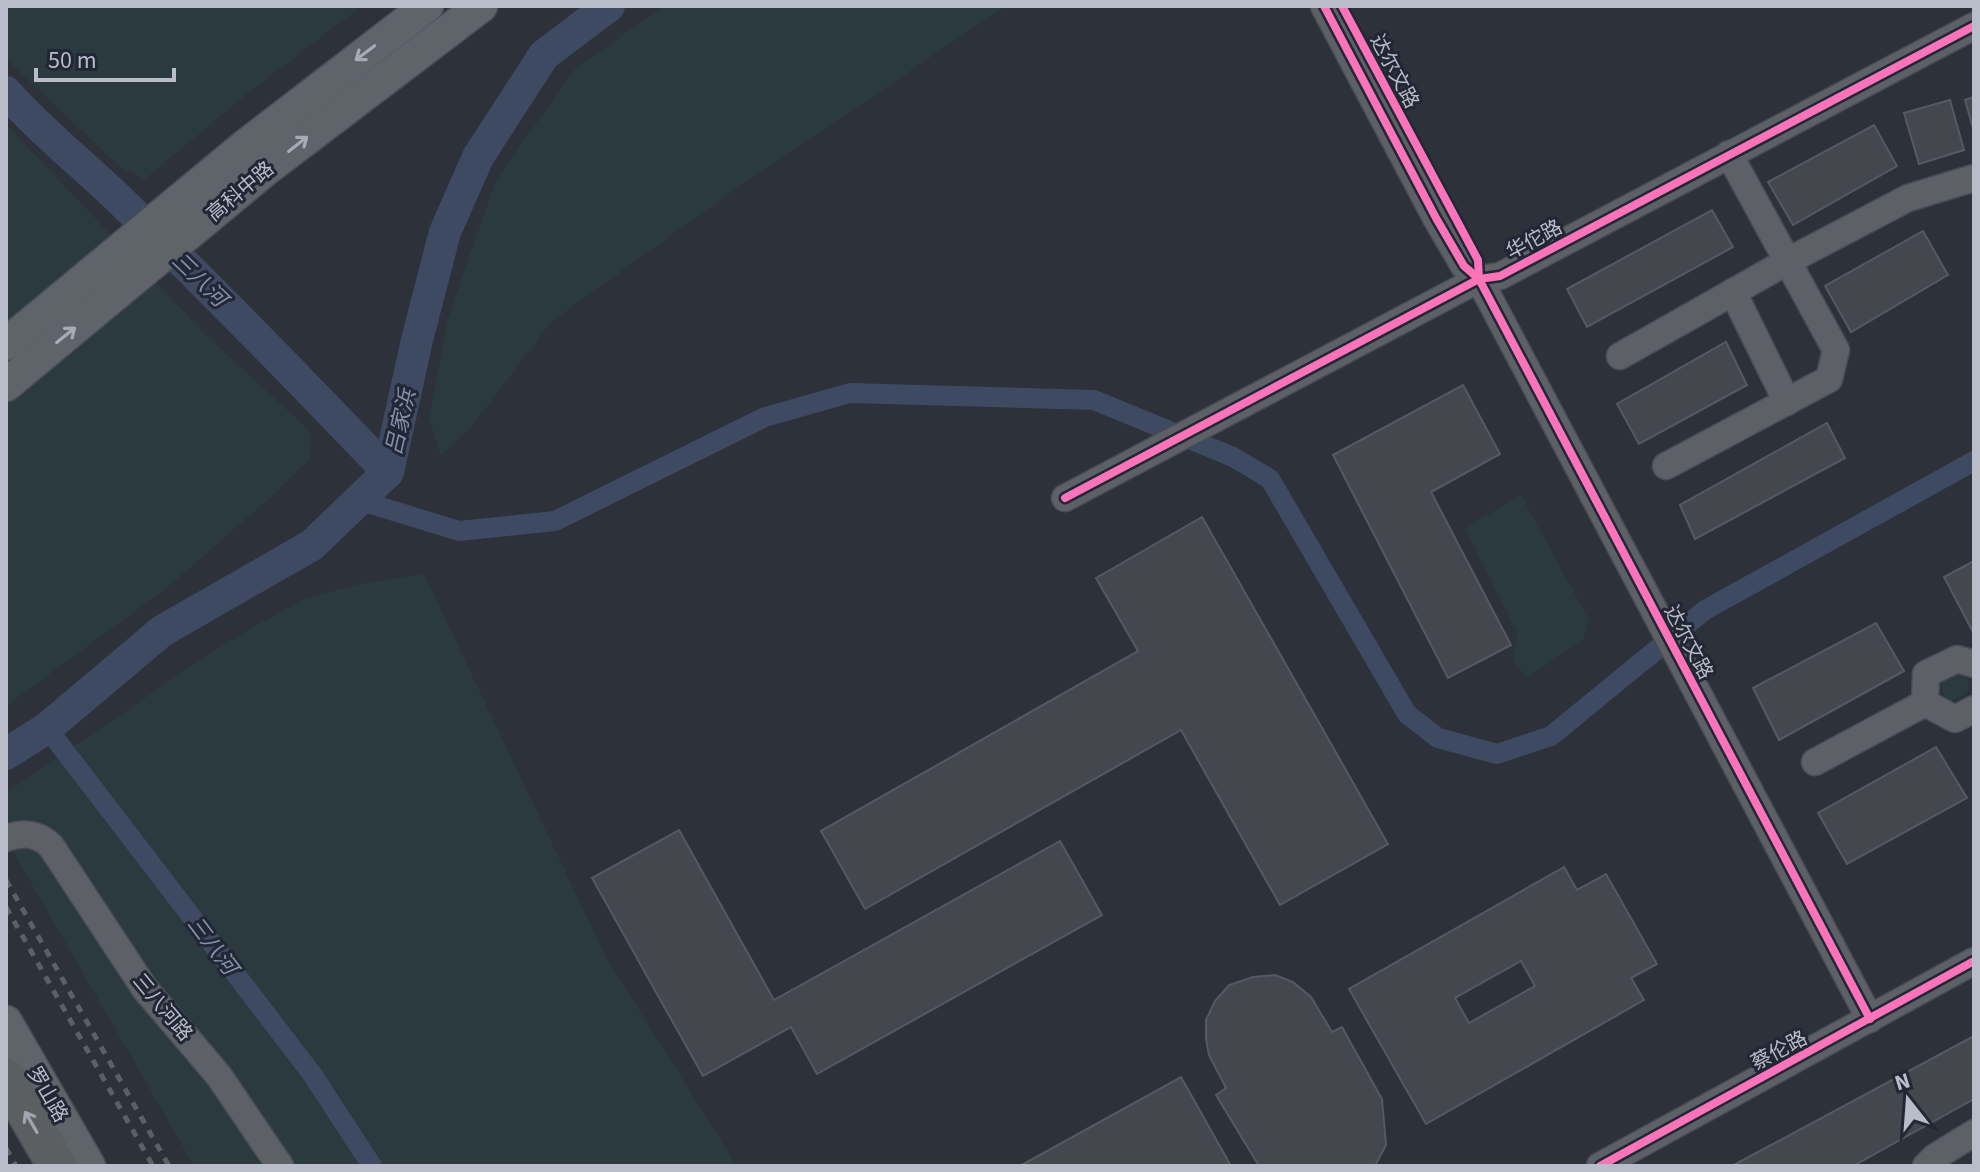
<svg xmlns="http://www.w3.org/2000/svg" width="1980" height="1172" viewBox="0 0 1980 1172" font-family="'Source Sans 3','Noto Sans SC',sans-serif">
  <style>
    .green { fill: #2a3a3f }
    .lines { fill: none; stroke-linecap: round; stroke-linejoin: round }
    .canal { stroke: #3e4962; stroke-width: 20 }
    .river { stroke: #3e4962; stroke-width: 32 }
    .building { fill: #44474e; stroke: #565961; stroke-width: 2; fill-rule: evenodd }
    .minor-casing { stroke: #494c53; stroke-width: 29 }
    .major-casing { stroke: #4b4e56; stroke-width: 35 }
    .highway-casing { stroke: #4a4d55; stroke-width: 41 }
    .minor { stroke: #5e6068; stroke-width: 26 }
    .major { stroke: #5f636a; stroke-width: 32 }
    .highway { stroke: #5c5f61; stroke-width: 38 }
    .rail { stroke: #5c5f66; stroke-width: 5; stroke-dasharray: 8 8; stroke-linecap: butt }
    .cycleway-casing { stroke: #212734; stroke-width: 13 }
    .cycleway { stroke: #fb73b8; stroke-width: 8 }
    .oneway { stroke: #a7abb6 }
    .oneway2 { stroke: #a2a6af }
    .labels { text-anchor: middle; stroke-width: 6; stroke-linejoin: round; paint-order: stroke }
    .street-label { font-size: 20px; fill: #b9bdc9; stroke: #212734 }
    .water-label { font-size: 22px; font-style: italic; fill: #8490ae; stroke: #212734 }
  </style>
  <rect width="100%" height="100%" fill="#2d313a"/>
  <g class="green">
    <path d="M 6,6 L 361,6 L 361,7 L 253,89 L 144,180 L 119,166 L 6,59 Z"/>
    <path d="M 663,6 L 1006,6 L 730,193 L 551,322 L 473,425 L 441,456 L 429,418 L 448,318 L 496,180 L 574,70 Z"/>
    <path d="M 6,124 L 206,335 L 311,432 L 310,459 L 273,495 L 168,587 L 6,706 Z"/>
    <path d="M 1521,495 L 1589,620 L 1583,640 L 1527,678 L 1513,660 L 1517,632 L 1465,528 Z"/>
    <path d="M 424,574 L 606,957 L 737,1166 L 194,1166 L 6,839 L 6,793 L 222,645 L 303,599 L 359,584 Z"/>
    <path d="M 1953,672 L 1963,673 L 1969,683 L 1968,692 L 1950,702 L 1942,692 L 1941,677 Z"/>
  </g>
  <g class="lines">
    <g class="canal">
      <path d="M 358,500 L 459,531 L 555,521 L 765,417 L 850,393 L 1094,400 L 1233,457 L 1270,479 L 1407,714 L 1438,738 L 1497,754 L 1551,736 L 1705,610 L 1974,461"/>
      <path d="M 47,728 L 312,1074 L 372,1166"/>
    </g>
    <g class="river">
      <path d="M 6,92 C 43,134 87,167 126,206 C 215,293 302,382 388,472"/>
      <path d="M 6,754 L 47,728 L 162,631 L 312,545 L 388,472 L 417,340 L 445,232 L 478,157 L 544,55 L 609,6"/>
    </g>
  </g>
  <g class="building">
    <path d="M 1974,97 L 1974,132 L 1965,100 Z"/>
    <path d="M 1950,100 L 1964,150 L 1919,164 L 1904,113 Z"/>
    <path d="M 1874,125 L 1897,166 L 1793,225 L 1768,182 Z"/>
    <path d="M 1712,210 L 1733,247 L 1587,327 L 1567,289 Z"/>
    <path d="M 1923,231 L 1948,275 L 1851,332 L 1825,286 Z"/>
    <path d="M 1726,342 L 1747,385 L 1639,444 L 1617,404 Z"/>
    <path d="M 1463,385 L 1500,454 L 1431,492 L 1511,645 L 1448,678 L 1333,455 Z"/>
    <path d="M 1827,423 L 1845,458 L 1695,539 L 1680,505 Z"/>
    <path d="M 1202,517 L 1388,844 L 1280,905 L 1181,730 L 865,909 L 821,831 L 1138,651 L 1096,578 Z"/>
    <path d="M 1974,561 L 1974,628 L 1972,630 L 1944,577 Z"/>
    <path d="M 1876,623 L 1904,671 L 1779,740 L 1753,688 Z"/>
    <path d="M 1936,747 L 1967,798 L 1847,864 L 1818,813 Z"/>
    <path d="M 679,830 L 774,1000 L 1060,841 L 1102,915 L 817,1074 L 791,1027 L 703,1076 L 592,878 Z"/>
    <path d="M 1564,867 L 1577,890 L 1606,874 L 1657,964 L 1631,978 L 1644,1000 L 1426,1124 L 1349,989 ZM 1521,961 L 1535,986 L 1469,1023 L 1455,998 Z"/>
    <path d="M 1275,975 L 1293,982 L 1311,997 L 1332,1032 L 1342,1027 L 1382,1099 L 1386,1145 L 1375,1166 L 1259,1166 L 1216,1095 L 1226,1088 L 1209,1055 L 1206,1039 L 1206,1020 L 1215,1001 L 1229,985 L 1253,977 Z"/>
    <path d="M 1974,1036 L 1974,1099 L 1853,1166 L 1732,1166 Z"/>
    <path d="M 1181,1077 L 1231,1166 L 1020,1166 Z"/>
  </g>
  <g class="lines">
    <g class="minor-casing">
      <g id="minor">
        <path d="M 1324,6 L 1436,218 L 1464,266 L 1479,279 L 1870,1019"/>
        <path d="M 1733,292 L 1787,402"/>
        <path d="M 1620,356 L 1788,261 L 1908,198 L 1974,178"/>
        <path d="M 1666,466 L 1829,379 L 1836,350 L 1729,154"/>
        <path d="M 1065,498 L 1479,279 L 1500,276 L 1974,26"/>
        <path d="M 1925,703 L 1955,719 L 1974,709"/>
        <path d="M 1815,762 L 1925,703 L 1926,674 L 1957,659 L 1974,664"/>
        <path d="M 6,838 C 23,832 38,833 51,846 L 145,989 L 219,1076 L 280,1166"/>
        <path d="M 1600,1166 L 1974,961"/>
        <path d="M 1926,1166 L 1935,1157 L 1974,1133"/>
      </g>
    </g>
    <g class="major-casing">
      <g id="major">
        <path d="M 6,344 L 245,146 L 427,6"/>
        <path d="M 6,385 L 265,170 L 481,6"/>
        <path d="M 6,1022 L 89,1166"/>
      </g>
    </g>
    <g class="highway-casing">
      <path id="highway" d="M 6,1078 L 57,1166"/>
    </g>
    <use href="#minor" class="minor"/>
    <use href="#major" class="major"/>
    <use href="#highway" class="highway"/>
    <g class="rail">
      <path d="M 6,880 L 169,1166"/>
      <path d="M 6,907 L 153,1166"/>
      <path d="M 6,1148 L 16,1166"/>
    </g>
    <g class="cycleway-casing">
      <g id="cycleway">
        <path d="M 1324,6 L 1436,218 L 1464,266 L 1479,279 L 1870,1019"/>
        <path d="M 1342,6 L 1478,260 L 1479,279"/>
        <path d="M 1065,498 L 1479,279 L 1500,276 L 1974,26"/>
        <path d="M 1600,1166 L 1974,961"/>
      </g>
    </g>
    <use href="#cycleway" class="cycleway"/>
  </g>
  <defs><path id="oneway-shaft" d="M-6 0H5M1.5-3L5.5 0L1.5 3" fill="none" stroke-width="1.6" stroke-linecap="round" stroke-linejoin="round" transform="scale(2)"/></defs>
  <g class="oneway">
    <use href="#oneway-shaft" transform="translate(365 53) rotate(143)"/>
    <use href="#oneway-shaft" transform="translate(298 144) rotate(-38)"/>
    <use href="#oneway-shaft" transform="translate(66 335) rotate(-39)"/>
  </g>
  <use class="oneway2" href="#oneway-shaft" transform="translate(31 1122) rotate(-120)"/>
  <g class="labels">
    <g class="street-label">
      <text transform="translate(1395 71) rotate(62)" y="7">达尔文路</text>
      <text transform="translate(240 191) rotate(-40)" y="7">高科中路</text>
      <text transform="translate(1534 239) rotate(-28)" y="7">华佗路</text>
      <text transform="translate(1689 642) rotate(62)" y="7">达尔文路</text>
      <text transform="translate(163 1007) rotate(50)" y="7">三八河路</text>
      <text transform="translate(1779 1050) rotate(-28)" y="7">蔡伦路</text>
      <text transform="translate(48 1094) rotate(60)" y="7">罗山路</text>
    </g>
    <g class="water-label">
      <text transform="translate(200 279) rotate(44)" y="8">三八河</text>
      <text transform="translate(400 422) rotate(-77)" y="8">吕家浜</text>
      <text transform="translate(213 945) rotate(53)" y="8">三八河</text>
    </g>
  </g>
  <rect width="1980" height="1172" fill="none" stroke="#b9bdc9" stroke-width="16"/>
  <g transform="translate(1908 1100) rotate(343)" stroke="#212734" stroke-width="6" paint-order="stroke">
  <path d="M0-6L14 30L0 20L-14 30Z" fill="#b9bdc9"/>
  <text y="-12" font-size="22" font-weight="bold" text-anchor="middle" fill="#b9bdc9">N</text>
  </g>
  <path d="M36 68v12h138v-12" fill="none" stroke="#b9bdc9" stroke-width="4"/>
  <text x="48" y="68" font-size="24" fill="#b9bdc9" stroke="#212734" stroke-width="6" paint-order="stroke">50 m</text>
</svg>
